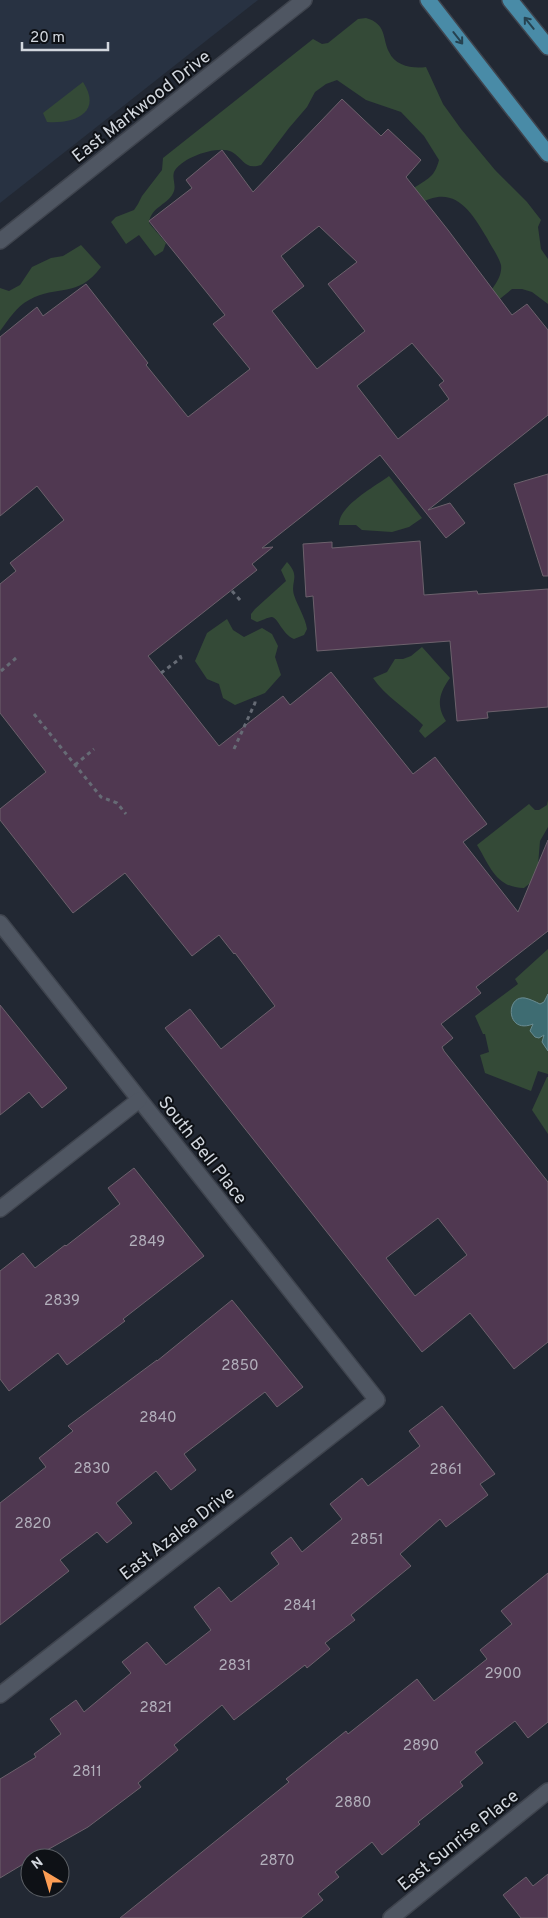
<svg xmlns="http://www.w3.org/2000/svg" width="548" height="1918" viewBox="0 0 548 1918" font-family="Overpass,sans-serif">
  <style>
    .built { fill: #283242 }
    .green { fill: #344a37 }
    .water { fill: #3e6c72; stroke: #6a8c92 }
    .building { fill: #503851; stroke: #6c616c; fill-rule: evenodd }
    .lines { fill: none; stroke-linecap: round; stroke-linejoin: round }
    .minor-casing { stroke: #3f444e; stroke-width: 18 }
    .major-casing { stroke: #3f444e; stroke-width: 18 }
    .path { stroke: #666b75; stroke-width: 3; stroke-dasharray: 4 4; stroke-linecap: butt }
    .minor { stroke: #4f5662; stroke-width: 15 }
    .major { stroke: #498ba7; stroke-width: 15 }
    .oneway { stroke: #264250 }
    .labels { text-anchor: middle; stroke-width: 4; stroke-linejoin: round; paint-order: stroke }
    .number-label { font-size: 15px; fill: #b2afbb }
    .street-label { font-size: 18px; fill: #d2d7de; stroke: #0e1116 }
  </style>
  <rect width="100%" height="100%" fill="#222833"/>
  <path class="built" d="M 0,0 L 258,0 L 0,203 Z"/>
  <g class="green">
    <path d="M 366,18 C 387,24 382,38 389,52 C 395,66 413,69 426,67 L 443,104 L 461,129 L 495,170 L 527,202 L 541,220 L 538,227 L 541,249 L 548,259 L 548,304 L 532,292 L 522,289 L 512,289 L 496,302 L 482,302 C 489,292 503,279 501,265 C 499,257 491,246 487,238 C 471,211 454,183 419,204 L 410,191 C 425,179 434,180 439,160 L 424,136 L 401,112 L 366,100 L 337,80 L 326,84 L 315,92 L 307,107 L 289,128 L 261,165 C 244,170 244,159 232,152 C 219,144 180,158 174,172 C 172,178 176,185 174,191 C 169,205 151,206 149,223 L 166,243 L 163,251 L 155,256 L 139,235 L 126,244 L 111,222 L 116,217 L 134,210 L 138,204 L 142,196 L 162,170 L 163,158 L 313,39 L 322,44 L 328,43 L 358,19 Z"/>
    <path d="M 83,82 C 103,113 74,124 47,122 L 43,113 Z"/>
    <path d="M 81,245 L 101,267 C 77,299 58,284 29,300 C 16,307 9,319 0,331 L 0,288 L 9,291 L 20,285 L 32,267 L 51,258 L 63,256 Z"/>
    <path d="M 389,476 L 422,518 L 409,527 L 392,532 L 362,530 L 356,525 L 339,525 C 338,506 376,486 389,476 Z"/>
    <path d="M 287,562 C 301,577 290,581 294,595 C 298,607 305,617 307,629 L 304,635 L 294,639 C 282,634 279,619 272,617 C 268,617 261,621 257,622 L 251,619 L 251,614 L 255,609 L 286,581 L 281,570 Z"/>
    <path d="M 227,619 L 233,630 L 244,637 L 262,628 L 272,634 L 278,646 L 275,657 L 281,675 L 265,693 L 235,705 L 223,698 L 219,684 L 207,679 L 195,661 L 207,633 Z"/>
    <path d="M 422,647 L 450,678 C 439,693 436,705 446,721 L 425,738 L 419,731 L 423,725 C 408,710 384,695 373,678 L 387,672 L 395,659 L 403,659 L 411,656 Z"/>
    <path d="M 548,800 L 548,827 L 540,841 L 538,865 L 534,880 L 524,888 C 496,888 490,866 477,845 L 529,804 L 535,810 L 539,810 L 547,805 Z"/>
    <path d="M 548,949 L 548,1074 L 538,1071 L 531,1091 L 485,1073 L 480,1055 L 489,1052 L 485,1034 L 483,1034 L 475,1016 L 518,984 L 515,979 Z"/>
    <path d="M 547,1077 L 548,1077 L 548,1134 L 532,1110 Z"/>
  </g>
  <path class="water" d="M 548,994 L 548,1051 L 542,1042 L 544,1035 L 539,1038 L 535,1037 L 530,1031 L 533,1024 C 506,1035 505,995 525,998 C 530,999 536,1002 540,1004 L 544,1002 Z"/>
  <g class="building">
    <path d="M 342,99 L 381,136 L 388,129 L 421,160 L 406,177 L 448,230 L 512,315 L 527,304 L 548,330 L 548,415 L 428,510 L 450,503 L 465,523 L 446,538 L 380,455 L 262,548 L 273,547 L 252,564 L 257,570 L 148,656 L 219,746 L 283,696 L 290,705 L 331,672 L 413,774 L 435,757 L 487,824 L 463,842 L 518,912 L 548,840 L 548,931 L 476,987 L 481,993 L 441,1024 L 453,1038 L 442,1047 L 444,1051 L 548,1182 L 548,1342 L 514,1369 L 470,1313 L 422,1352 L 165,1028 L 190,1009 L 221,1049 L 275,1006 L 235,953 L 234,954 L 219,935 L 192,956 L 125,873 L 73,913 L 0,820 L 0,809 L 46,772 L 0,713 L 0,584 L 16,571 L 10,563 L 64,520 L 37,486 L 0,516 L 0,337 L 37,307 L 43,316 L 86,284 L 148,363 L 146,365 L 188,417 L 250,369 L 213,324 L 225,315 L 149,221 L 192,188 L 186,180 L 222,150 L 253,192 ZM 319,226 L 357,262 L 328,284 L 365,331 L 317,369 L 272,311 L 304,286 L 281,256 ZM 412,343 L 444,381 L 439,385 L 449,399 L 398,439 L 357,386 ZM 438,1218 L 467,1255 L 415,1296 L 386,1258 Z"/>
    <path d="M 548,474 L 548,576 L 543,576 L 514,484 Z"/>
    <path d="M 420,541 L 424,595 L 477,591 L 478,594 L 548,589 L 548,707 L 487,712 L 488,718 L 457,721 L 450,641 L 317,651 L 313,596 L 306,597 L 303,544 L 332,542 L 332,548 Z"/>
    <path d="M 0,1005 L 67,1088 L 42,1108 L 29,1092 L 0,1115 Z"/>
    <path d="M 134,1168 L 204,1256 L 123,1319 L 125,1321 L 67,1365 L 58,1353 L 9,1391 L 0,1379 L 0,1271 L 23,1253 L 35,1268 L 65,1245 L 66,1246 L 120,1204 L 108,1188 Z"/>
    <path d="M 232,1300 L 303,1387 L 277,1407 L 265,1392 L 184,1454 L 196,1470 L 171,1490 L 156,1471 L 116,1503 L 132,1523 L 107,1543 L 97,1532 L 60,1560 L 69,1571 L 0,1625 L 0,1503 L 46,1467 L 39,1458 L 73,1431 L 68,1426 L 157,1360 L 157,1361 Z"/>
    <path d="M 442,1406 L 495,1474 L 480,1484 L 488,1495 L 446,1527 L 440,1519 L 400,1554 L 411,1566 L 351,1615 L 355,1620 L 325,1643 L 330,1649 L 307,1668 L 305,1665 L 234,1720 L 222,1705 L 174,1745 L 178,1750 L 138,1783 L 141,1787 L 88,1827 L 33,1858 L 30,1858 L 30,1860 L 0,1878 L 0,1779 L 36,1757 L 34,1754 L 61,1734 L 50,1719 L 76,1700 L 84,1712 L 131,1673 L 122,1662 L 147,1642 L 166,1665 L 211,1630 L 194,1607 L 219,1587 L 231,1602 L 279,1564 L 271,1553 L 291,1537 L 302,1552 L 342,1519 L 330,1504 L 362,1478 L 368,1486 L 420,1446 L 409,1431 Z"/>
    <path d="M 548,1573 L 548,1722 L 528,1738 L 515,1721 L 475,1752 L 483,1763 L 460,1782 L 463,1786 L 418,1822 L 420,1824 L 382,1855 L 372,1842 L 335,1872 L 339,1877 L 318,1894 L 323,1900 L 301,1918 L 120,1918 L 289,1782 L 286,1779 L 346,1731 L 348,1734 L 417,1679 L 434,1701 L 487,1659 L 480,1650 L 512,1624 L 501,1611 Z"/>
    <path d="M 548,1874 L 548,1918 L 521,1918 L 503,1895 L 526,1877 L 533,1886 Z"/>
  </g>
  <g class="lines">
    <g class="minor-casing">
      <g id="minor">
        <path d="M 0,241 L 304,0"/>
        <path d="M 0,923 L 377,1400 L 0,1695"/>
        <path d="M 0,1209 L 139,1100"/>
        <path d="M 391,1918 L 548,1791"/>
      </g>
    </g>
    <g class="major-casing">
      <g id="major">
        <path d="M 428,0 L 548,154"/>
        <path d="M 510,0 L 548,47"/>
      </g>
    </g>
    <g class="path">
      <path d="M 232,591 L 241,601"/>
      <path d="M 1,671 L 16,658"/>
      <path d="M 161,673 L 181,658 L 179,653"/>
      <path d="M 34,714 L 101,797 L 117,803 L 126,814"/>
      <path d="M 234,749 L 255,703 L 255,698"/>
      <path d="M 75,765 L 94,749"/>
    </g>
    <use href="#minor" class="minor"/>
    <use href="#major" class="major"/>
  </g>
  <defs><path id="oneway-shaft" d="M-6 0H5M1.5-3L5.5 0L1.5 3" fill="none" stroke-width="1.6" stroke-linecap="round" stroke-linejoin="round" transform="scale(1.25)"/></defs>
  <g class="oneway">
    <use href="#oneway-shaft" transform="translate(529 23) rotate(-129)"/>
    <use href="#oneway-shaft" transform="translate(458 38) rotate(52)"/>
  </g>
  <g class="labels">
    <g class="number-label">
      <text x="147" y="1246">2849</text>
      <text x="62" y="1305">2839</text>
      <text x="240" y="1370">2850</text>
      <text x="158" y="1422">2840</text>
      <text x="92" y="1473">2830</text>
      <text x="446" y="1474">2861</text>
      <text x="33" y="1528">2820</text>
      <text x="367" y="1544">2851</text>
      <text x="300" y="1610">2841</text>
      <text x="235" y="1670">2831</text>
      <text x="503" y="1678">2900</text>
      <text x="156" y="1712">2821</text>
      <text x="421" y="1750">2890</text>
      <text x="87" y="1776">2811</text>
      <text x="353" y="1807">2880</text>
      <text x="277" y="1865">2870</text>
    </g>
    <g class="street-label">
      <text transform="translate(141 106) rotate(-38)" y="6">East Markwood Drive</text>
      <text transform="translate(203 1150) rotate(52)" y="6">South Bell Place</text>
      <text transform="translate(177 1533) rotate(-38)" y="6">East Azalea Drive</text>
      <text transform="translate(458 1840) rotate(-39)" y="6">East Sunrise Place</text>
    </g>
  </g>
  <g transform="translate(45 1873) rotate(322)"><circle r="24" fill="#0e1116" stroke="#5c6066"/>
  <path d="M0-4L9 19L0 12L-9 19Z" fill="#fc9d54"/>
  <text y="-8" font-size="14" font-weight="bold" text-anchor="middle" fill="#d2d7de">N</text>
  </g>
  <path d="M22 42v8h86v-8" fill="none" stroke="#d2d7de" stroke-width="2.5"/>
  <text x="30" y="42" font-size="15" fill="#d2d7de" stroke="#0e1116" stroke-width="4" paint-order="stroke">20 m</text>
</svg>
